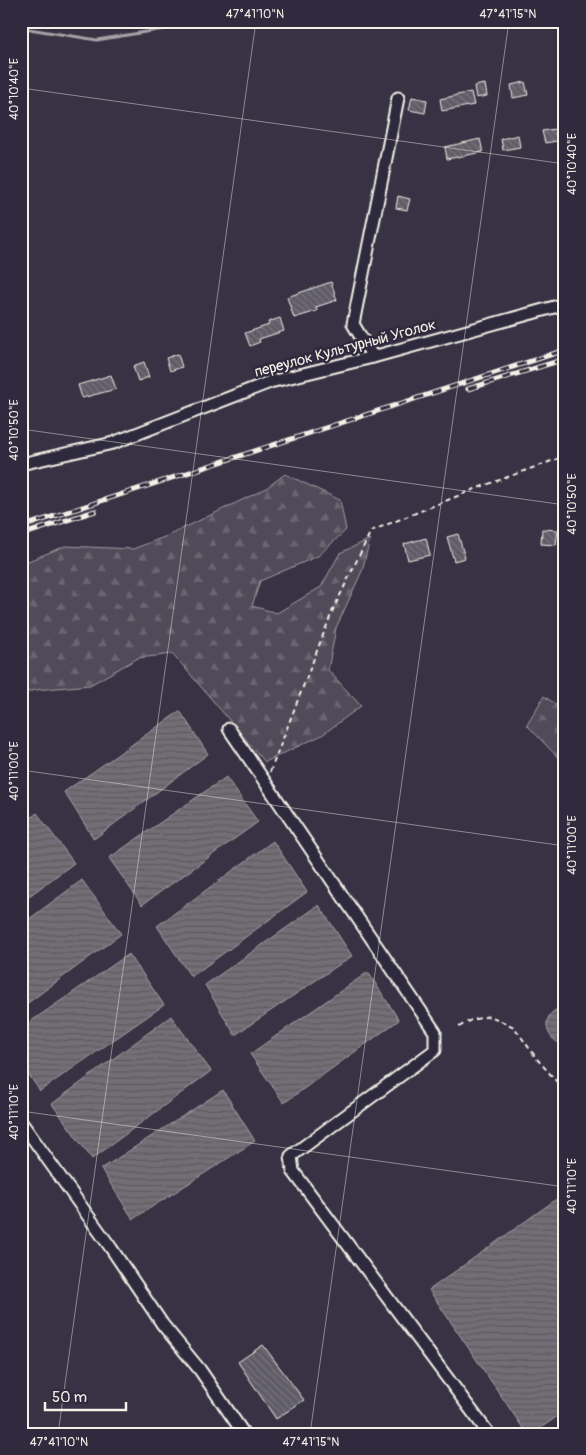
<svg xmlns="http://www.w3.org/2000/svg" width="586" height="1455" viewBox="0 0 586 1455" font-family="Pangolin,sans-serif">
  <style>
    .forest { fill: url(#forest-firs); stroke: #a29ea0 }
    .water { fill: url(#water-rules); stroke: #a6a2a4 }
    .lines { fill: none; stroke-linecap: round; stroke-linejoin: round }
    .stream { stroke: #a6a2a4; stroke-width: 3 }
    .building { fill: url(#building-back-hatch); stroke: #f4f1e8 }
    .minor-casing { stroke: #f4f1e8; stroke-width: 15 }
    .path { stroke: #f4f1e8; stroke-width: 2; stroke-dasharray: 5 4; stroke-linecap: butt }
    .minor { stroke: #2f2a3d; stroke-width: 11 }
    .rail-casing { stroke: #f4f1e8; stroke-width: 5 }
    .rail { stroke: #2f2a3d; stroke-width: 3; stroke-dasharray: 9; stroke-linecap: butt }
    .ticks { fill: none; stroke: #f4f1e8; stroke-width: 1; stroke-opacity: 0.45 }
    .labels { text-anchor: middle; stroke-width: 5; stroke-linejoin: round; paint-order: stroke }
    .street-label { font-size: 15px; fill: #f4f1e8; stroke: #2f2a3d }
    .neatline { fill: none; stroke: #f4f1e8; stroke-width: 2 }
    .ticks-label { font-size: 12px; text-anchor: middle; fill: #f4f1e8 }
  </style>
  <defs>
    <pattern id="forest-firs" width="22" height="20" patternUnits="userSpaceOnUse" patternTransform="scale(1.25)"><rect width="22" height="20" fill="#504b59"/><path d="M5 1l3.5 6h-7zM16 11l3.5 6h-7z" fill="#6a6571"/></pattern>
    <pattern id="water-rules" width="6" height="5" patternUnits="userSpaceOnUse" patternTransform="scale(1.25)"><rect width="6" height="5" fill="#726e77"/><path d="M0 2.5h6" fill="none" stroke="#5b595c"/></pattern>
    <pattern id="building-back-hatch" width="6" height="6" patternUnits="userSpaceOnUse" patternTransform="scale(1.25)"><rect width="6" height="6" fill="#5f5c67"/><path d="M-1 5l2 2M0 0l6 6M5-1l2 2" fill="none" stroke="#77747d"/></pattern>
  </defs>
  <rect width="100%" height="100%" fill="#373244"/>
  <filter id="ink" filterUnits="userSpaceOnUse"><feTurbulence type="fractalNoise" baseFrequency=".02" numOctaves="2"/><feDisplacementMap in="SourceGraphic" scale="10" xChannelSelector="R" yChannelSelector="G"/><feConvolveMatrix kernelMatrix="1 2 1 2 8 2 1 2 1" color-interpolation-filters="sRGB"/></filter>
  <g filter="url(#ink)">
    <g class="forest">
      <path d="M 285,474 L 340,500 L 346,530 L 318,556 L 260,581 L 252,606 L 277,613 L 321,587 L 340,553 L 370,539 L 362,571 L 336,628 L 328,670 L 361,706 L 322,735 L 265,762 L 173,654 L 138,658 L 90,685 L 35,690 L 21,694 L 21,564 L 65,546 L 133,549 L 167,536 L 265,489 Z"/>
      <path d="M 544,696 L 565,711 L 565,765 L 527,725 Z"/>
    </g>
    <g class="water">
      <path d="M 180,711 L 208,754 L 94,839 L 64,792 Z"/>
      <path d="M 226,777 L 258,822 L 142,905 L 109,858 Z"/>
      <path d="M 37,813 L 74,863 L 21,902 L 21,825 Z"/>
      <path d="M 273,841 L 307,892 L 191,977 L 157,926 Z"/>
      <path d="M 82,880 L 121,934 L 21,1008 L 21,925 Z"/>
      <path d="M 319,905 L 352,956 L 235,1035 L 205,985 Z"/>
      <path d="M 129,954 L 164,1005 L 40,1091 L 21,1064 L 21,1028 Z"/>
      <path d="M 368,972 L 399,1020 L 284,1103 L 250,1054 Z"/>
      <path d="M 565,1007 L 565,1045 L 564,1045 C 542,1039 540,1010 565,1007 Z"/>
      <path d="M 171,1016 L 211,1071 L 92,1159 L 52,1104 Z"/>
      <path d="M 223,1090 L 255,1141 L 133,1219 L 101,1169 Z"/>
      <path d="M 565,1193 L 565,1411 L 532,1434 L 527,1434 L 429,1290 Z"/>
    </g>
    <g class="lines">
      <path class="stream" d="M 21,26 L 29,29 L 97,40 L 164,29 L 175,21"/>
    </g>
    <g class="building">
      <path d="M 525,82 L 528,95 L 513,98 L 511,85 Z"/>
      <path d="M 485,84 L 487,96 L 476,98 L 474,86 Z"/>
      <path d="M 471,92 L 474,105 L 442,111 L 440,99 Z"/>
      <path d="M 412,97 L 427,100 L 425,113 L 409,110 Z"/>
      <path d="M 555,129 L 557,141 L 545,143 L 542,131 Z"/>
      <path d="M 518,135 L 520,147 L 503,150 L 501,139 Z"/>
      <path d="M 480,139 L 483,152 L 447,159 L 445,147 Z"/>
      <path d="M 398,196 L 410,199 L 407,210 L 396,208 Z"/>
      <path d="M 331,282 L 337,300 L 316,307 L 317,311 L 294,318 L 287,297 Z"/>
      <path d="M 280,318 L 284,331 L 259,339 L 260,342 L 250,346 L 245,333 L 269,325 L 268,322 Z"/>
      <path d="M 178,354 L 182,367 L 170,371 L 166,358 Z"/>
      <path d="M 144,362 L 149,377 L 138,381 L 133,366 Z"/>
      <path d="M 111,375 L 116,389 L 82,398 L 78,385 Z"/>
      <path d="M 542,529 L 558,530 L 556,545 L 541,544 Z"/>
      <path d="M 458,534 L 465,558 L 454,561 L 447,537 Z"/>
      <path d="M 426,538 L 430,555 L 408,560 L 404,544 Z"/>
      <path d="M 263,1345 L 304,1400 L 276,1419 L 238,1362 Z"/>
    </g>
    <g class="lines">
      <g class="minor-casing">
        <g id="minor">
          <path d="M 373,357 L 353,324 L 398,98"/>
          <path d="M 21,464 L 113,443 L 270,382 L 373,357 L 565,304"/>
          <path d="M 229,729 L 435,1032 L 435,1050 L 291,1156 L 293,1171 L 489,1434"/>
          <path d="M 21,1122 L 111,1248 L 163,1325 L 200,1370 L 244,1434"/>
        </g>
      </g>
      <g class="path">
        <path d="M 270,772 L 332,612 L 371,531 L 475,489 L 565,456"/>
        <path d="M 459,1027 L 471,1020 L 490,1016 L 514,1027 L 537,1059 L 565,1091"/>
      </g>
      <use href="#minor" class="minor"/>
      <g class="rail-casing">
        <g id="rail">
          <path d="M 468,389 L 565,359"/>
          <path d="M 21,527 L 565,350"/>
          <path d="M 21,535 L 95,511"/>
        </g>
      </g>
      <use href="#rail" class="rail"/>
    </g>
  </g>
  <path class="ticks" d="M 21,88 L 565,164M 21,429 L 565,505M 21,770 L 565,846M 21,1111 L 565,1187M 58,1434 L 256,21M 310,1434 L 509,21M 563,1434 L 565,1418"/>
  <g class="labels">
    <g class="street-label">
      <text transform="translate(345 348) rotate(-15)" y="5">переулок Культурный Уголок</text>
    </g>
  </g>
  <rect width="586" height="1455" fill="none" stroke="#2f2a3d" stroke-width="55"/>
  <path d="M45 1402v8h81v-8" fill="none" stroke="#f4f1e8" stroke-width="2.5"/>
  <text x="52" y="1402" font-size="15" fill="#f4f1e8" stroke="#2f2a3d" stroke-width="4" paint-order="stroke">50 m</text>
  <rect x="28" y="28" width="530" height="1400" class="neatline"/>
  <g class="ticks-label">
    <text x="255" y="18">47°41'10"N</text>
    <text x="508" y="18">47°41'15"N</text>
    <text transform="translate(14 89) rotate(-90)" y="4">40°10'40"E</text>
    <text transform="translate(572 164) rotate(-90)" y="4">40°10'40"E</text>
    <text transform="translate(14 430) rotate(-90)" y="4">40°10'50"E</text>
    <text transform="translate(572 504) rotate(-90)" y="4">40°10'50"E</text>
    <text transform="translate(14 771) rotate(-90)" y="4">40°11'00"E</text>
    <text transform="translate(572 845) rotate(-90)" y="4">40°11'00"E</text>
    <text transform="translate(14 1112) rotate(-90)" y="4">40°11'10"E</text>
    <text transform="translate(572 1186) rotate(-90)" y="4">40°11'10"E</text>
    <text x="59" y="1446">47°41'10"N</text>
    <text x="311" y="1446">47°41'15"N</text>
  </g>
</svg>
